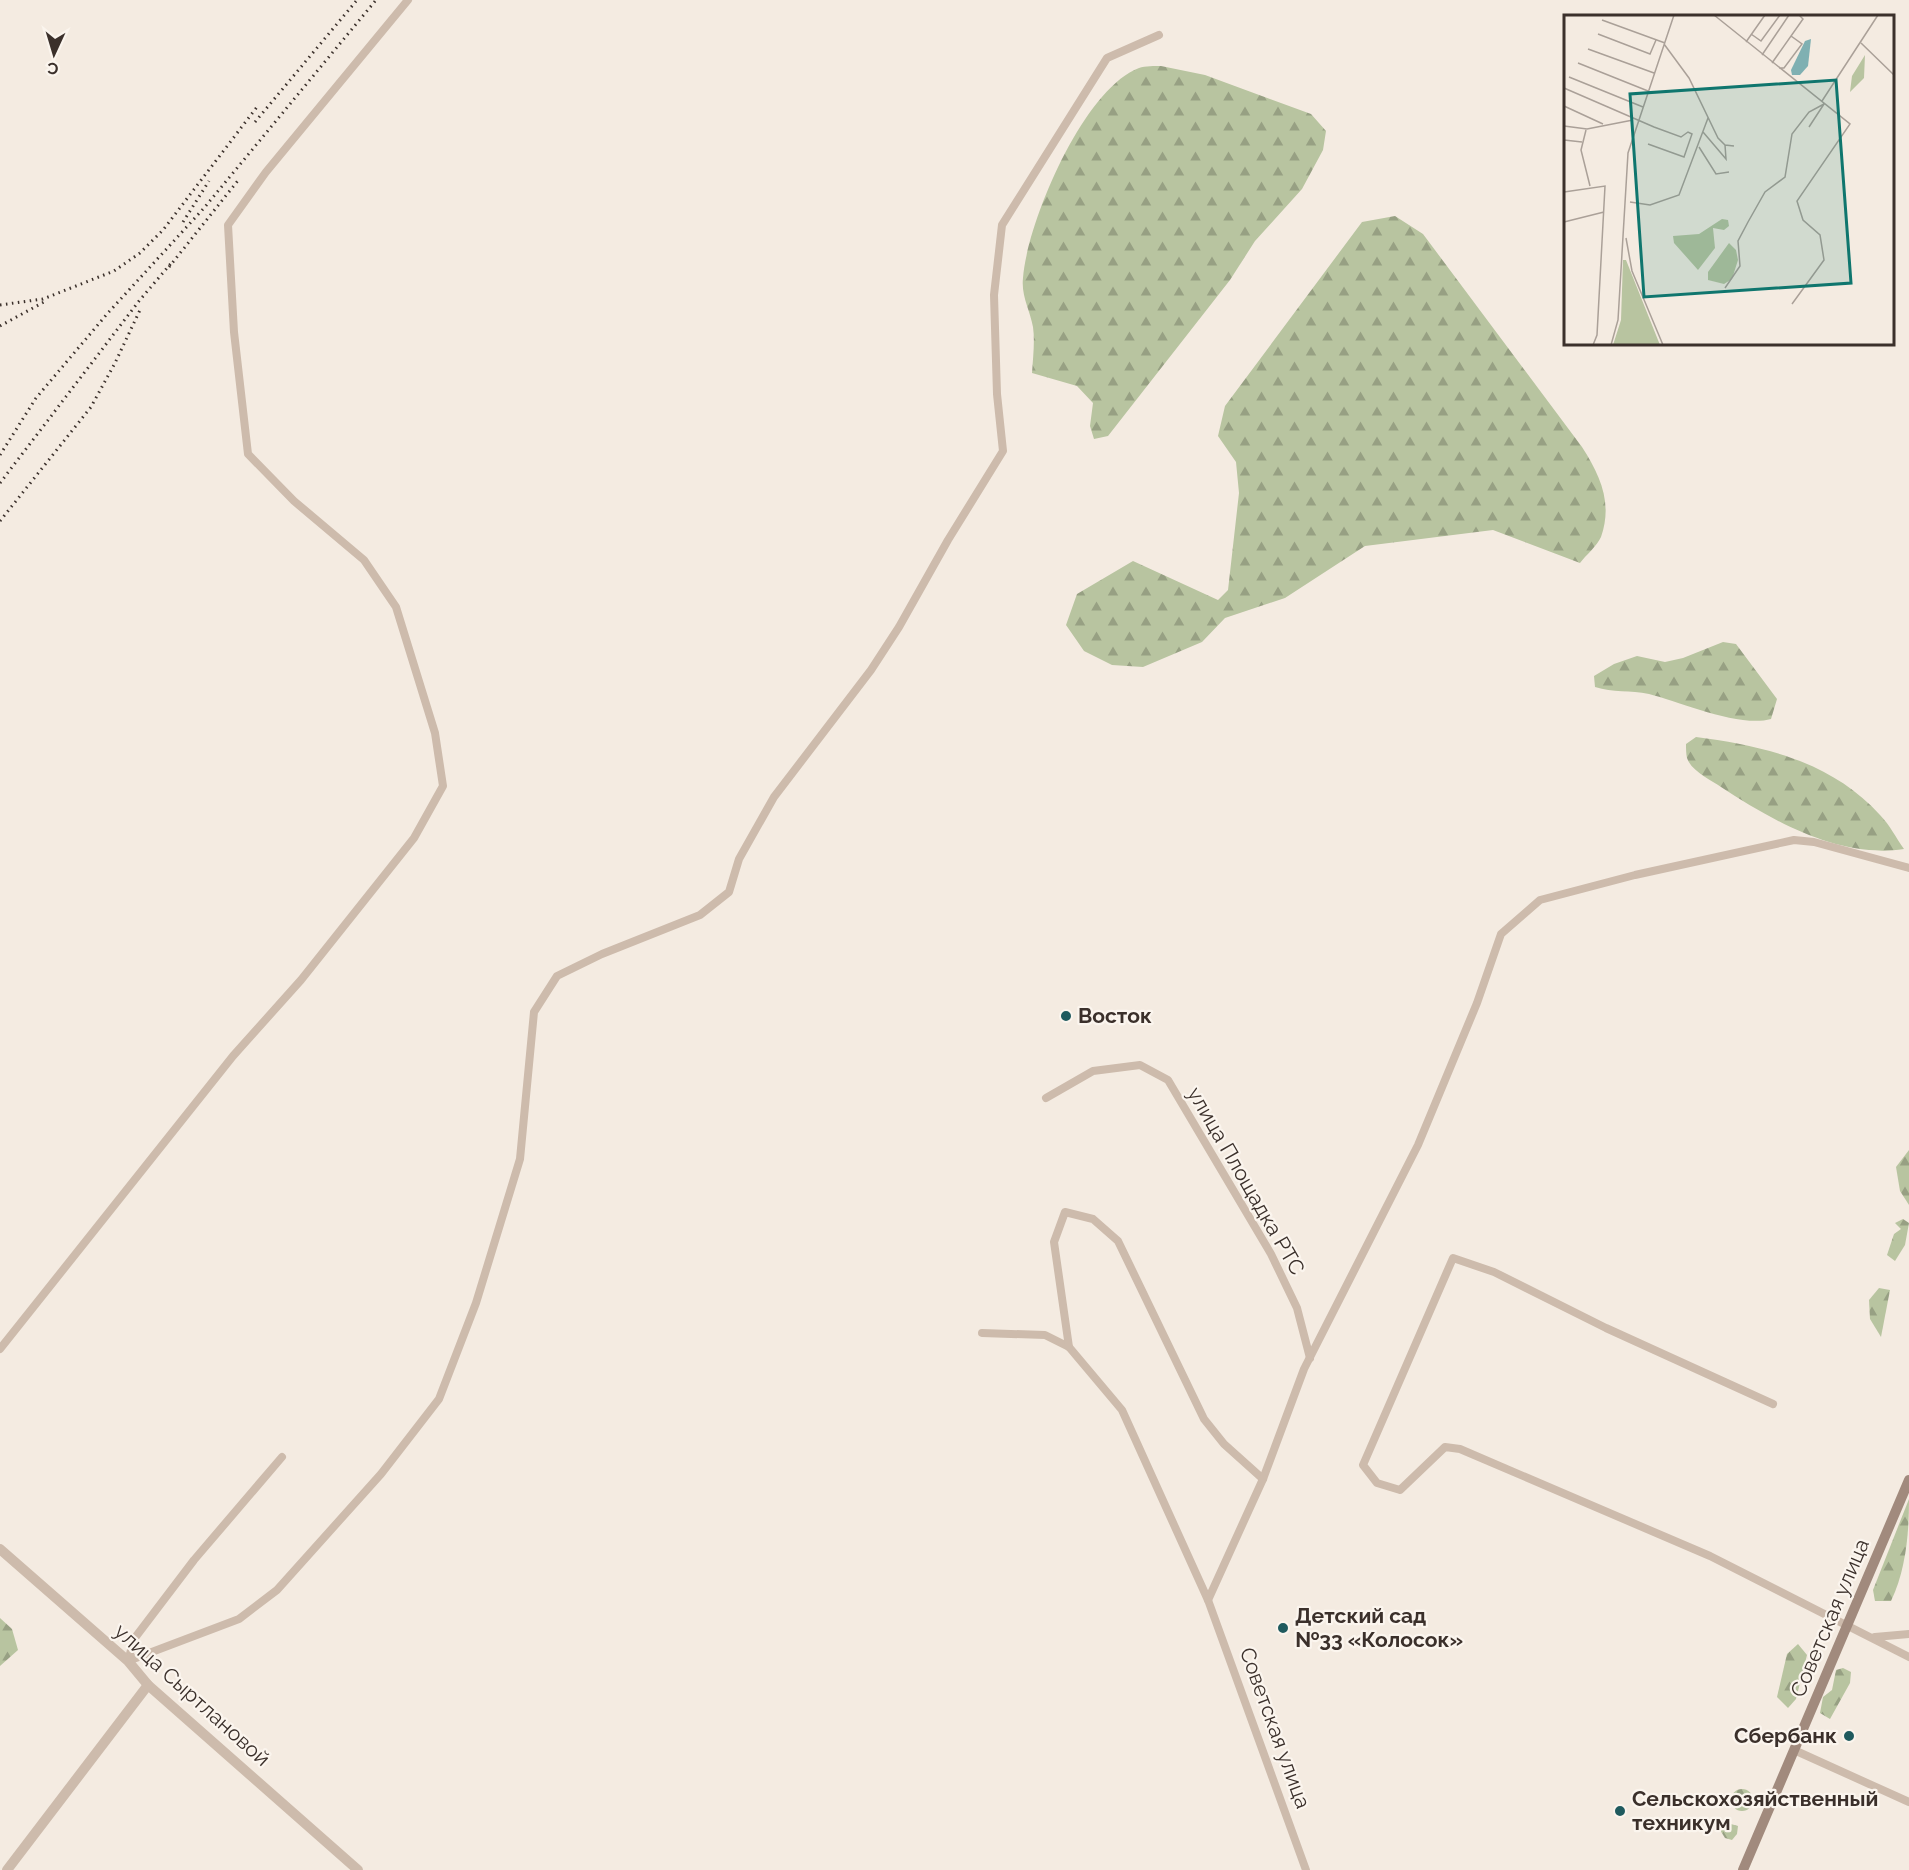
<svg xmlns="http://www.w3.org/2000/svg" width="1909" height="1870" viewBox="0 0 1909 1870" font-family="Raleway,sans-serif">
  <style>
    .forest { fill: url(#forest-firs) }
    .lines { fill: none; stroke-linecap: round; stroke-linejoin: round }
    .minor { stroke: #cdbbac; stroke-width: 8 }
    .tertiary { stroke: #cdbbac; stroke-width: 10 }
    .secondary { stroke: #a18a7d; stroke-width: 10 }
    .rail { stroke: #3b302b; stroke-width: 3; stroke-dasharray: 1.5 4.5; stroke-linecap: butt }
    .poi-dot { fill: #1f5a5e; stroke: #fbf5ee; stroke-width: 2 }
    .labels { text-anchor: middle; stroke-width: 4.5; stroke-linejoin: round; paint-order: stroke }
    .poi-label { font-size: 21px; font-weight: bold; fill: #3b302b; stroke: #fbf5ee; text-anchor: start }
    .street-label { font-size: 21px; fill: #3b302b; stroke: #fbf5ee }
    .inset-road { fill: none; stroke: #aaa098; stroke-width: 1.5 }
    .view { fill: #0f766e; fill-opacity: 0.15; stroke: #0f766e; stroke-width: 3 }
    .inset-edge { fill: none; stroke: #3b302b; stroke-width: 3 }
  </style>
  <defs>
    <pattern id="forest-firs" width="22" height="20" patternUnits="userSpaceOnUse" patternTransform="scale(1.5)"><rect width="22" height="20" fill="#b8c4a0"/><path d="M5 1l3.5 6h-7zM16 11l3.5 6h-7z" fill="#97a083"/></pattern>
  </defs>
  <rect width="100%" height="100%" fill="#f4ebe1"/>
  <g class="forest">
    <path d="M 1161,66 L 1205,75 L 1311,114 L 1326,131 L 1323,150 L 1302,189 L 1255,241 L 1230,280 L 1108,436 L 1094,439 L 1090,426 L 1093,403 L 1077,386 L 1032,373 C 1033,358 1035,341 1033,327 C 1030,310 1021,296 1023,278 C 1027,223 1083,89 1139,68 C 1145,66 1155,66 1161,66 Z"/>
    <path d="M 1395,216 L 1423,234 L 1582,447 C 1600,475 1613,503 1601,537 C 1597,546 1586,555 1580,563 L 1493,530 L 1365,546 L 1285,598 L 1225,618 L 1202,642 L 1143,667 L 1112,665 L 1084,651 L 1066,625 L 1077,594 L 1133,561 L 1218,600 L 1228,590 L 1239,493 L 1236,462 L 1218,436 L 1225,406 L 1362,222 Z"/>
    <path d="M 1723,642 L 1736,644 L 1777,699 L 1771,719 C 1740,728 1680,702 1649,694 C 1630,690 1613,693 1595,687 L 1594,676 L 1614,664 L 1637,656 L 1665,662 L 1683,658 Z"/>
    <path d="M 1696,737 C 1765,746 1832,762 1880,815 C 1890,825 1896,838 1904,849 C 1839,859 1773,821 1721,787 C 1711,780 1691,771 1687,758 C 1686,754 1686,748 1686,744 Z"/>
    <path d="M 1909,1150 L 1909,1205 L 1900,1191 L 1896,1167 Z"/>
    <path d="M 1903,1219 L 1909,1223 L 1905,1245 L 1895,1261 L 1887,1255 L 1894,1234 L 1901,1229 L 1895,1223 Z"/>
    <path d="M 1879,1288 L 1890,1290 L 1881,1337 L 1870,1319 L 1869,1300 Z"/>
    <path d="M 1909,1499 C 1909,1533 1906,1570 1891,1601 L 1875,1601 L 1873,1590 Z"/>
    <path d="M 0,1618 L 12,1629 L 18,1650 L 0,1666 Z"/>
    <path d="M 1798,1644 L 1807,1655 L 1796,1699 L 1788,1708 L 1777,1697 L 1787,1654 Z"/>
    <path d="M 1843,1668 L 1851,1672 L 1850,1683 L 1830,1719 L 1820,1713 L 1823,1697 L 1832,1690 L 1836,1670 Z"/>
    <circle cx="1742" cy="1800" r="11"/>
    <path d="M 1720,1821 L 1738,1826 L 1737,1834 L 1732,1840 L 1725,1838 L 1720,1830 Z"/>
  </g>
  <g class="lines">
    <g class="minor">
      <path d="M 1046,1098 L 1093,1071 L 1140,1065 L 1168,1080 L 1271,1254 L 1297,1308 L 1310,1358"/>
      <path d="M 982,1333 L 1045,1335 L 1069,1347 L 1122,1410 L 1208,1600 L 1306,1870"/>
      <path d="M 1069,1347 L 1054,1242 L 1065,1212 L 1093,1219 L 1118,1241 L 1204,1419 L 1224,1444 L 1263,1479"/>
      <path d="M 0,1349 L 233,1056 L 301,980 L 414,838 L 443,786 L 435,733 L 396,607 L 364,560 L 294,501 L 248,454 L 234,332 L 228,225 L 266,172 L 408,0"/>
      <path d="M 1773,1404 L 1606,1328 L 1494,1272 L 1453,1258 L 1363,1465 L 1377,1483 L 1400,1490 L 1445,1447 L 1460,1449 L 1710,1556 L 1909,1657"/>
      <path d="M 1208,1600 L 1263,1479 L 1304,1369 L 1418,1145 L 1477,1003 L 1501,934 L 1540,900 L 1635,875 L 1794,840 L 1814,842 L 1909,868"/>
      <path d="M 1875,1637 L 1909,1634"/>
      <path d="M 128,1661 L 239,1619 L 277,1590 L 381,1474 L 439,1399 L 476,1303 L 520,1159 L 534,1012 L 557,976 L 602,954 L 700,915 L 729,892 L 739,859 L 774,797 L 871,670 L 899,627 L 948,540 L 1003,451 L 997,394 L 994,295 L 1002,225 L 1107,58 L 1159,35"/>
      <path d="M 128,1661 L 134,1639 L 194,1560 L 282,1457"/>
      <path d="M 1794,1750 L 1909,1802"/>
    </g>
    <g class="tertiary">
      <path d="M 0,1549 L 128,1661 L 148,1685 L 358,1870"/>
      <path d="M 7,1870 L 148,1685"/>
    </g>
    <path class="secondary" d="M 1743,1870 L 1909,1480"/>
    <g class="rail">
      <path d="M 255,122 L 357,0"/>
      <path d="M 183,222 L 209,181"/>
      <path d="M 169,267 L 240,178"/>
      <path d="M 0,305 L 43,299 L 114,271 L 140,253 L 163,230 L 257,107"/>
      <path d="M 0,326 L 44,302"/>
      <path d="M 0,455 L 36,398 L 107,314 L 204,208 L 376,0"/>
      <path d="M 0,483 L 139,301 L 173,261"/>
      <path d="M 0,521 L 91,407 L 115,363 L 140,310"/>
    </g>
  </g>
  <g class="poi-dot">
    <circle cx="1066" cy="1016" r="6"/>
    <circle cx="1283" cy="1628" r="6"/>
    <circle cx="1849" cy="1736" r="6"/>
    <circle cx="1620" cy="1811" r="6"/>
  </g>
  <g class="labels">
    <g class="poi-label">
      <text x="1078" y="1023">Восток</text>
      <text x="1295" y="1623">Детский сад<tspan x="1295" dy="24">№33 «Колосок»</tspan></text>
      <text x="1837" y="1743" text-anchor="end">Сбербанк</text>
      <text x="1632" y="1806">Сельскохозяйственный<tspan x="1632" dy="24">техникум</tspan></text>
    </g>
    <g class="street-label">
      <text transform="translate(1246 1181) rotate(60)" y="7">улица Площадка РТС</text>
      <text transform="translate(1830 1618) rotate(-67)" y="7">Советская улица</text>
      <text transform="translate(192 1695) rotate(42)" y="7">улица Сыртлановой</text>
      <text transform="translate(1275 1728) rotate(70)" y="7">Советская улица</text>
    </g>
  </g>
  <g transform="translate(1564 15)">
    <rect width="330" height="330" fill="#f4ebe1"/>
    <path d="M 301,40 L 300,63 L 286,77 L 288,61 ZM 158,204 L 164,205 L 165,211 L 160,215 L 149,213 L 151,233 L 134,255 L 110,228 L 109,221 L 135,219 ZM 165,228 L 172,235 L 174,245 L 168,264 L 160,269 L 144,265 L 144,257 Z" fill="#b8c4a0"/>
    <path d="M 59,245 L 62,245 L 96,330 L 49,330 L 57,305 Z" fill="#b8c4a0"/>
    <path d="M 247,24 L 244,51 L 236,60 L 228,60 L 227,55 L 241,26 Z" fill="#7fb0b2"/>
    <path class="inset-road" d="M 150,0 L 286,109 L 233,186 L 239,205 L 256,220 L 260,245 L 228,289M 38,5 L 101,28M 34,19 L 86,39 L 92,25M 187,19 L 197,26 L 216,0M 182,27 L 201,0M 297,28 L 330,60M 100,29 L 125,63 L 154,123 L 161,130 L 170,131M 24,34 L 90,58M 198,40 L 225,0M 14,48 L 84,76M 208,48 L 239,4 L 235,0M 215,53 L 220,53 L 238,29 L 227,21M 5,62 L 79,92M 0,73 L 90,112 L 117,122 L 124,117 L 128,119 L 120,142 L 84,129M 258,86 L 314,0M 0,91 L 39,109M 0,111 L 23,114 L 69,105M 245,112 L 260,89M 22,115 L 17,135 L 26,171M 139,117 L 162,144 L 161,130M 0,125 L 18,127M 135,132 L 152,159 L 165,157M 0,177 L 41,171 L 33,320 L 29,330M 66,187 L 86,190 L 115,180 L 144,103M 0,207 L 40,197M 62,223 L 68,256 L 99,330M 161,273 L 176,251 L 174,226 L 184,207 L 201,177 L 221,162 L 228,119 L 245,97 L 260,89M 47,330 L 54,305 L 64,138 L 110,0"/>
    <path class="view" d="M 272,65 L 287,268 L 80,282 L 66,79 Z"/>
    <rect width="330" height="330" class="inset-edge"/>
  </g>
  <g transform="translate(54 54) rotate(184)" stroke="#fbf5ee" stroke-width="4.5" paint-order="stroke">
  <path d="M0-4.5L10 22L0 15L-10 22Z" fill="#3b302b"/>
  <text y="-9" font-size="16" font-weight="bold" text-anchor="middle" fill="#3b302b">С</text>
  </g>
</svg>
